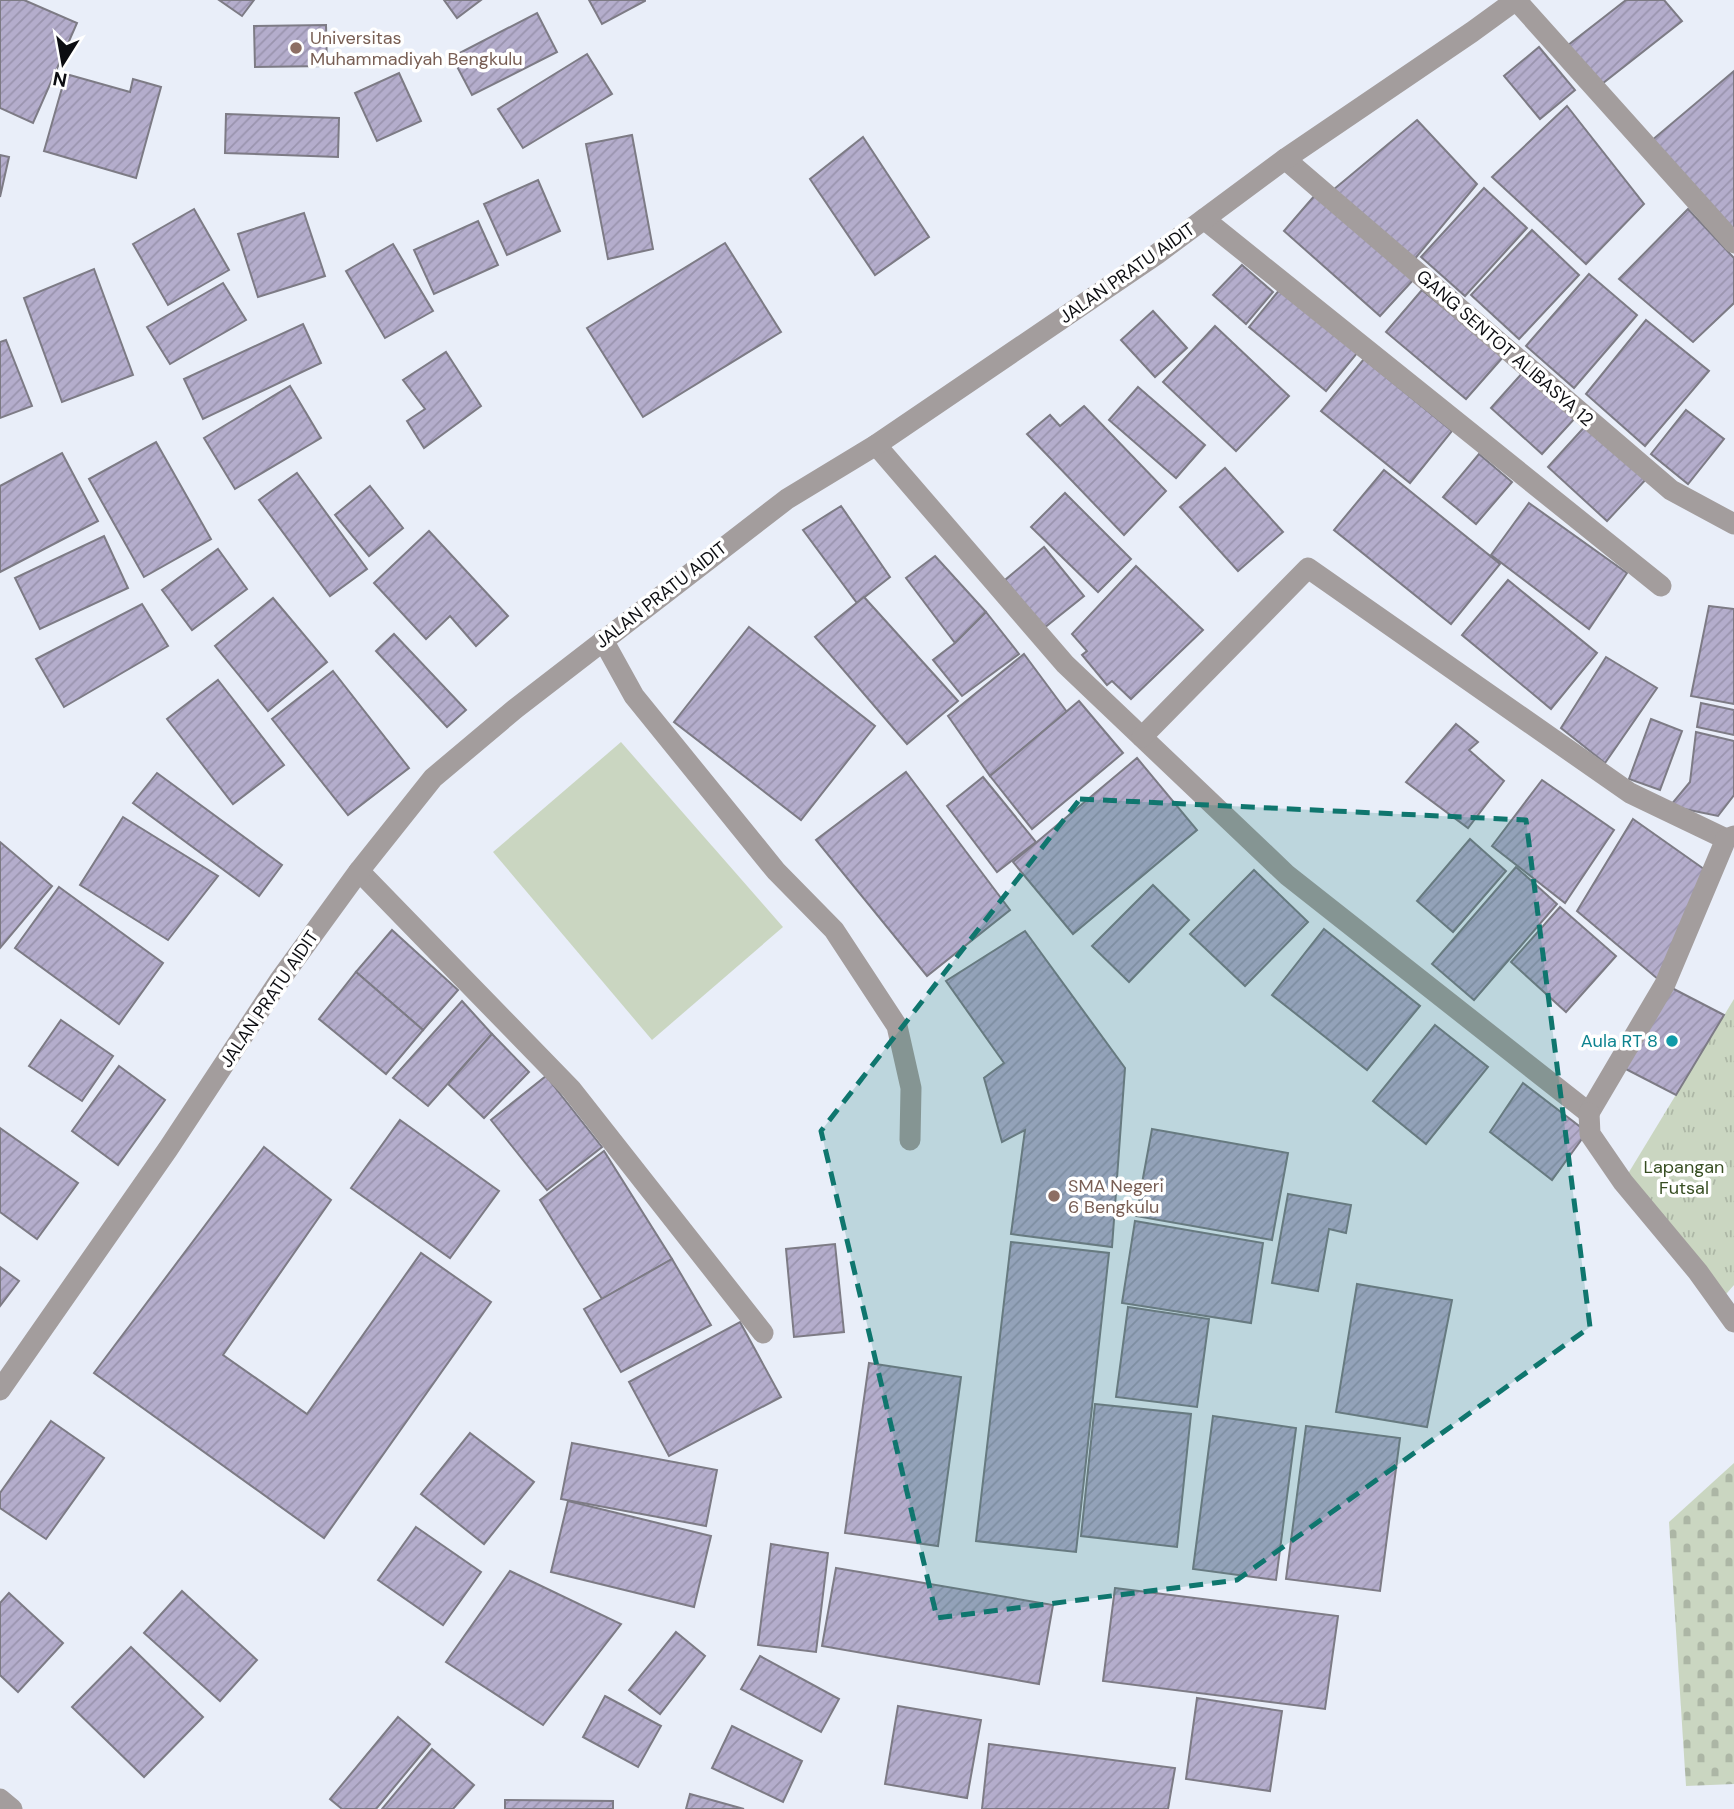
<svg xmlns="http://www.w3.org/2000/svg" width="1734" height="1809" viewBox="0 0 1734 1809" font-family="'DM Sans',sans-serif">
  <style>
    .grass { fill: #cad6c1 }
    .cemetery { fill: url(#cemetery-stones) }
    .park { fill: url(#park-tufts) }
    .building { fill: url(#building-hatch); stroke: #7d7b85; stroke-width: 2 }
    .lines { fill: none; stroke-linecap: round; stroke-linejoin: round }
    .service { stroke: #a39d9d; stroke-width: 21 }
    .minor { stroke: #a39d9d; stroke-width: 21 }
    .tertiary { stroke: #a39d9d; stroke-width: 21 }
    .marked { fill: #0f766e; fill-opacity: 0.2; stroke: #0f766e; stroke-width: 5; stroke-dasharray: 14 9; stroke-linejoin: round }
    .education-dot { fill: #8d6e63; stroke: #fff; stroke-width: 2.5 }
    .culture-dot { fill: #0f9aa8; stroke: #fff; stroke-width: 2.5 }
    .labels { text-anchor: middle; stroke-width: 7; stroke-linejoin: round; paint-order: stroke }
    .education-label { font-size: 18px; fill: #785e54; stroke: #fff; text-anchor: start }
    .street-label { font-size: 18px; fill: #0c0d11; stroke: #fff }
    .culture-label { font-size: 18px; fill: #0d838f; stroke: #fff; text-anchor: end }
    .park-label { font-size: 18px; fill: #374e22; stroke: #fff }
  </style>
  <defs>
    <pattern id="cemetery-stones" width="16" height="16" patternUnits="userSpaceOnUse" patternTransform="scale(1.75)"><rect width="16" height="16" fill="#cad6c1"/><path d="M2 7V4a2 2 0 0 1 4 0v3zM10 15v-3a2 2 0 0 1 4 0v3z" fill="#acb6a5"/></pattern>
    <pattern id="park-tufts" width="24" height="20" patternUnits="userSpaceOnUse" patternTransform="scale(1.75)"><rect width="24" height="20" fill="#cad6c1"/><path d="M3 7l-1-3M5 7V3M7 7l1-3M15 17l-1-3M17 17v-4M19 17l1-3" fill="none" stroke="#acb6a5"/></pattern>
    <pattern id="building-hatch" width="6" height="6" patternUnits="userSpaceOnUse" patternTransform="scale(1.75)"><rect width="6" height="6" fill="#b4adcc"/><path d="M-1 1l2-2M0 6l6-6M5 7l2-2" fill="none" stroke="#9a94ae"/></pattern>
  </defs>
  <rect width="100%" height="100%" fill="#e9eef9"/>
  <path class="grass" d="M 621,742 L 783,927 L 652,1040 L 493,852 Z"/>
  <path class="cemetery" d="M 1734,1463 L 1734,1784 L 1686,1786 L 1669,1522 Z"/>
  <path class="park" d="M 1734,999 L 1734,1285 L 1720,1301 L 1623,1182 Z"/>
  <g class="building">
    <path d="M 0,0 L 24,0 L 77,23 L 33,123 L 0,108 Z"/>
    <path d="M 219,0 L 254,0 L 242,16 Z"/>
    <path d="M 444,0 L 481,0 L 457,18 Z"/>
    <path d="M 589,0 L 645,0 L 645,1 L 602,24 Z"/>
    <path d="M 1626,0 L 1664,0 L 1682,21 L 1598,87 L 1567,46 Z"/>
    <path d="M 537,13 L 557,52 L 472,95 L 452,57 Z"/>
    <path d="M 326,25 L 327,66 L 255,67 L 254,26 Z"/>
    <path d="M 1539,47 L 1575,90 L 1540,119 L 1504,76 Z"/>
    <path d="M 587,54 L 612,94 L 523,148 L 498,109 Z"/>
    <path d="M 1734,71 L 1734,236 L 1651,141 Z"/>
    <path d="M 399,73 L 421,121 L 377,141 L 355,93 Z"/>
    <path d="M 66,74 L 130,92 L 133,79 L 161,87 L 136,178 L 44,151 Z"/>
    <path d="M 1567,106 L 1644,204 L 1586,264 L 1492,177 Z"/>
    <path d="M 226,114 L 339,118 L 338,157 L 225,153 Z"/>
    <path d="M 1417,120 L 1477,184 L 1413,261 L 1333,190 Z"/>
    <path d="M 632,135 L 653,249 L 608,259 L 586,144 Z"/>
    <path d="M 863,137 L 929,237 L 875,275 L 810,179 Z"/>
    <path d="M 0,155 L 9,157 L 0,197 Z"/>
    <path d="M 538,180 L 560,231 L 507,255 L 484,204 Z"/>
    <path d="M 1484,188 L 1527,228 L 1465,296 L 1421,257 Z"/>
    <path d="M 1316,194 L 1414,279 L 1380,316 L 1284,231 Z"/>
    <path d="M 194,209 L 229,270 L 168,305 L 133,244 Z"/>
    <path d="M 1688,209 L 1734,258 L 1734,303 L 1693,342 L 1619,279 Z"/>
    <path d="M 304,213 L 325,276 L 258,297 L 238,234 Z"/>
    <path d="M 478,221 L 498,265 L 434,294 L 414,250 Z"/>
    <path d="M 1532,230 L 1579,275 L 1519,339 L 1471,295 Z"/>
    <path d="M 725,243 L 781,332 L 643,417 L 587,328 Z"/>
    <path d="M 393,244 L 433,311 L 385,338 L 346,271 Z"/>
    <path d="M 1242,265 L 1273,292 L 1246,324 L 1213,295 Z"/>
    <path d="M 94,269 L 133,375 L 62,402 L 24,298 Z"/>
    <path d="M 1589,274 L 1637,315 L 1574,388 L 1526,346 Z"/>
    <path d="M 223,283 L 246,320 L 170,364 L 147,327 Z"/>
    <path d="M 1281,288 L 1358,352 L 1326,391 L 1249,327 Z"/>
    <path d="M 1422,290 L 1503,357 L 1466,399 L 1386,332 Z"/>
    <path d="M 1153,311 L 1187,348 L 1155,377 L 1121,340 Z"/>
    <path d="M 1646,320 L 1709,371 L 1645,446 L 1586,394 Z"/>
    <path d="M 303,324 L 321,363 L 203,419 L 184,379 Z"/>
    <path d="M 1215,326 L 1289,396 L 1236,451 L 1163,382 Z"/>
    <path d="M 6,340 L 32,406 L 0,418 L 0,342 Z"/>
    <path d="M 446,352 L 481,406 L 424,448 L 407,421 L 425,409 L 403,380 Z"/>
    <path d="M 1364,359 L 1452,431 L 1410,483 L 1321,411 Z"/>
    <path d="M 1525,370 L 1576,417 L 1542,454 L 1491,408 Z"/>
    <path d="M 290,386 L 321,438 L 235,489 L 204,438 Z"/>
    <path d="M 1138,387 L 1205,445 L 1176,478 L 1109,420 Z"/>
    <path d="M 1084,406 L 1166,491 L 1124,535 L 1027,434 L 1050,415 L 1060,426 Z"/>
    <path d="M 1686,410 L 1724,439 L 1688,484 L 1651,454 Z"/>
    <path d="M 1589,422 L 1649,476 L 1607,521 L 1548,467 Z"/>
    <path d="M 156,442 L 211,539 L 144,577 L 89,479 Z"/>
    <path d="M 62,453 L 98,521 L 0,572 L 0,486 Z"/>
    <path d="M 1479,454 L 1512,482 L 1476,524 L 1443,497 Z"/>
    <path d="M 1225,468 L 1283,532 L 1238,571 L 1180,507 Z"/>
    <path d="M 1384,470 L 1500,564 L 1451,624 L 1334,530 Z"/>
    <path d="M 297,473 L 367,569 L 330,596 L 259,500 Z"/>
    <path d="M 370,486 L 403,528 L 369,556 L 335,515 Z"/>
    <path d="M 1065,493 L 1131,559 L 1098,592 L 1031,527 Z"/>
    <path d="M 1529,503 L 1627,573 L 1589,629 L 1491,555 Z"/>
    <path d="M 841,506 L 890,577 L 857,603 L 803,530 Z"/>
    <path d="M 429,531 L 508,616 L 476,646 L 450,616 L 426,639 L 374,583 Z"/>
    <path d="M 104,536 L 128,588 L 40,629 L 15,578 Z"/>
    <path d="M 1044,547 L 1084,596 L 1044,628 L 1005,580 Z"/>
    <path d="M 218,549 L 247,589 L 192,630 L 162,590 Z"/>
    <path d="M 935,556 L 986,612 L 955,643 L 906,578 Z"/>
    <path d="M 1136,566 L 1203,630 L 1131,699 L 1112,681 L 1107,685 L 1082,655 L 1087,651 L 1072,634 Z"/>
    <path d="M 1508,580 L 1597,653 L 1551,709 L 1462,635 Z"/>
    <path d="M 864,597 L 958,701 L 907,744 L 815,637 Z"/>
    <path d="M 273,598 L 327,662 L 268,711 L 215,646 Z"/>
    <path d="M 142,604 L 168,646 L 64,707 L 36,659 Z"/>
    <path d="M 1709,606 L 1734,609 L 1734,704 L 1691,696 Z"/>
    <path d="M 986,612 L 1019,654 L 962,696 L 933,660 L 955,643 Z"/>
    <path d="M 749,627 L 875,726 L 801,820 L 674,722 Z"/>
    <path d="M 394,634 L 466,710 L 447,727 L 376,651 Z"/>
    <path d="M 1024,654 L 1067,712 L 990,776 L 948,716 Z"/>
    <path d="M 1606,657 L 1657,688 L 1605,763 L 1561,728 Z"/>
    <path d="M 333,671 L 409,768 L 348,815 L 272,719 Z"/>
    <path d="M 218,680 L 284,765 L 233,804 L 167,719 Z"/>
    <path d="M 1079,701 L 1123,753 L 1032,829 L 990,776 Z"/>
    <path d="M 1701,703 L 1734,710 L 1734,735 L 1697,727 Z"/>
    <path d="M 1651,719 L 1682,731 L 1660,790 L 1629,779 Z"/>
    <path d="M 1456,724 L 1478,742 L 1469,750 L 1504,781 L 1468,828 L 1406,782 Z"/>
    <path d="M 1696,732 L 1734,741 L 1734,795 L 1718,816 L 1670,806 L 1690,782 Z"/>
    <path d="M 1137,758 L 1197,830 L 1073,934 L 1013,862 Z"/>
    <path d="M 906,772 L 1010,910 L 927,976 L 816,840 Z"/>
    <path d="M 157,773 L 282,865 L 259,896 L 133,803 Z"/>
    <path d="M 983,777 L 1036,842 L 997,872 L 947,806 Z"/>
    <path d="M 1542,780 L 1614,830 L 1565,903 L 1492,846 Z"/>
    <path d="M 123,817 L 218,876 L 168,940 L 80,885 Z"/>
    <path d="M 1633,819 L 1711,874 L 1659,980 L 1577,911 Z"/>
    <path d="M 1470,839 L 1506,871 L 1453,932 L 1417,901 Z"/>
    <path d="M 0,842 L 52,886 L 0,948 Z"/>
    <path d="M 1516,867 L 1557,904 L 1474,1000 L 1432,964 Z"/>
    <path d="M 1254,870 L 1308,922 L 1245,986 L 1190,934 Z"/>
    <path d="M 1153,885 L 1189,920 L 1129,982 L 1092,946 Z"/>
    <path d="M 59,887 L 163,963 L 119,1024 L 15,948 Z"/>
    <path d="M 1560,907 L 1616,956 L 1566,1012 L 1511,962 Z"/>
    <path d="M 1324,929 L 1420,1006 L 1367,1070 L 1272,995 Z"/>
    <path d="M 392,930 L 458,990 L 423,1030 L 356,972 Z"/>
    <path d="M 1025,931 L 1125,1068 L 1112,1247 L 1011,1234 L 1025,1130 L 1002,1142 L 984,1078 L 1004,1063 L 946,981 Z"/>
    <path d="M 356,972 L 423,1030 L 386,1074 L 319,1019 Z"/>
    <path d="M 1668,986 L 1724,1015 L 1676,1095 L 1620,1066 Z"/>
    <path d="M 462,1001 L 492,1034 L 428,1106 L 393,1078 Z"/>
    <path d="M 61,1020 L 113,1056 L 82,1101 L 29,1066 Z"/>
    <path d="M 1435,1025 L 1488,1067 L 1426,1144 L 1373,1101 Z"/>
    <path d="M 492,1034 L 529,1072 L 484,1118 L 448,1084 Z"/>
    <path d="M 119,1066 L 165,1100 L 118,1165 L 72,1131 Z"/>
    <path d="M 546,1076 L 602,1147 L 547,1190 L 491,1120 Z"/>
    <path d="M 1523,1083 L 1587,1132 L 1552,1180 L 1490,1132 Z"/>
    <path d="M 400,1120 L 499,1191 L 450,1258 L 351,1188 Z"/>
    <path d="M 0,1128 L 78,1183 L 37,1239 L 0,1212 Z"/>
    <path d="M 1152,1129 L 1288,1153 L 1272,1240 L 1136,1216 Z"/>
    <path d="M 264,1147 L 331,1200 L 223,1355 L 307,1414 L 421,1253 L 491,1302 L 324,1538 L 94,1373 Z"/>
    <path d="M 604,1151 L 672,1259 L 602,1299 L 540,1200 Z"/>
    <path d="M 1288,1194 L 1351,1205 L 1346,1233 L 1329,1229 L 1318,1291 L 1272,1283 Z"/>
    <path d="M 1135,1221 L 1263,1243 L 1251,1323 L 1122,1303 Z"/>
    <path d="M 1011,1242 L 1109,1253 L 1076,1552 L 976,1541 Z"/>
    <path d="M 835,1244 L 844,1332 L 794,1337 L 786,1249 Z"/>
    <path d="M 672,1259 L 711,1325 L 621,1372 L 584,1309 Z"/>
    <path d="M 0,1267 L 19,1281 L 0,1306 Z"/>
    <path d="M 1357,1284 L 1452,1300 L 1427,1427 L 1336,1412 Z"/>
    <path d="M 1128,1307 L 1209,1319 L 1197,1407 L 1116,1397 Z"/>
    <path d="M 740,1322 L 781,1397 L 669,1456 L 629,1382 Z"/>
    <path d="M 869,1363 L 961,1377 L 938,1546 L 845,1533 Z"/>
    <path d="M 1095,1404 L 1191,1414 L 1177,1547 L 1081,1536 Z"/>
    <path d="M 1213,1416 L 1296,1428 L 1276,1580 L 1193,1569 Z"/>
    <path d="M 51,1421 L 104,1458 L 46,1539 L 0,1508 L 0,1493 Z"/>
    <path d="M 1306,1426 L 1400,1438 L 1380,1591 L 1286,1579 Z"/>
    <path d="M 470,1433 L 534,1482 L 484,1544 L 421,1494 Z"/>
    <path d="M 572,1443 L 717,1470 L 706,1526 L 561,1499 Z"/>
    <path d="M 568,1501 L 711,1536 L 694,1607 L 551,1572 Z"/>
    <path d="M 416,1527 L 481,1572 L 443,1625 L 378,1580 Z"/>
    <path d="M 771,1544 L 828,1553 L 816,1652 L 758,1645 Z"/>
    <path d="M 836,1568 L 1053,1605 L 1039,1684 L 822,1646 Z"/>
    <path d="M 510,1571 L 621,1624 L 543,1725 L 446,1662 Z"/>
    <path d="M 1115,1588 L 1338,1616 L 1325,1709 L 1103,1681 Z"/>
    <path d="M 182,1591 L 257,1660 L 220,1701 L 144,1633 Z"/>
    <path d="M 9,1593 L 63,1643 L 18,1692 L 0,1675 L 0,1603 Z"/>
    <path d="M 676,1632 L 705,1656 L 660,1714 L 629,1690 Z"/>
    <path d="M 131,1647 L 203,1717 L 144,1777 L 72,1707 Z"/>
    <path d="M 760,1656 L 839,1699 L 821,1732 L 741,1689 Z"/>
    <path d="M 605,1696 L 661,1726 L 638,1767 L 583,1737 Z"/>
    <path d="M 1197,1698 L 1282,1711 L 1270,1791 L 1186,1779 Z"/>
    <path d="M 898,1706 L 981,1720 L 967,1798 L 885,1784 Z"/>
    <path d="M 398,1717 L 430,1744 L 376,1809 L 342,1809 L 330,1799 Z"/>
    <path d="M 732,1726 L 802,1761 L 783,1802 L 712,1768 Z"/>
    <path d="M 989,1744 L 1175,1768 L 1168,1809 L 982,1809 Z"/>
    <path d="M 432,1749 L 474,1785 L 453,1809 L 382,1809 Z"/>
    <path d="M 690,1794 L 744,1809 L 686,1809 Z"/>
    <path d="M 505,1800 L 613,1801 L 613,1809 L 505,1809 Z"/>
  </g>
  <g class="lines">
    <path class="service" d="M 603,640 L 634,696 L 776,871 L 834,930 L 897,1026 L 911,1088 L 910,1140"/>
    <g class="minor">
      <path d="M 1285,159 L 1671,490 L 1734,524"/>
      <path d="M 1204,219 L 1661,586"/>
      <path d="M 876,445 L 1065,664 L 1287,875 L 1589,1113"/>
      <path d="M 1142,737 L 1308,568 L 1630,793 L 1726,839"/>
      <path d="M 359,871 L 571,1089 L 763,1333"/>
      <path d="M 1589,1113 L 1665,984 L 1726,839 L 1734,836"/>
      <path d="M 1589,1113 L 1590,1134 L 1623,1182 L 1698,1272 L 1734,1322"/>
      <path d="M 0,1390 L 168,1149 L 279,981 L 359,871 L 433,778 L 515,709 L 787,499 L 876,445 L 1157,254 L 1285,159 L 1472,32 L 1516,0 L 1734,243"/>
    </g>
    <path class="tertiary" d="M 0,1799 L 12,1809"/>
  </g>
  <path class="marked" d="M 1080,799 L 1526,820 L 1590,1327 L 1237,1580 L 937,1618 L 821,1131 Z"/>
  <g class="education-dot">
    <circle cx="296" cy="48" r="7"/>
    <circle cx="1054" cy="1196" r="7"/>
  </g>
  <circle class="culture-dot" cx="1672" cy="1041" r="7"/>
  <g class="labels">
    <g class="education-label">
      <text x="310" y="44">Universitas<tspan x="310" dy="21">Muhammadiyah Bengkulu</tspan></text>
      <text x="1068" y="1192">SMA Negeri<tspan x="1068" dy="21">6 Bengkulu</tspan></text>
    </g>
    <g class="street-label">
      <text transform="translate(1127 273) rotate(-35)" y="6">JALAN PRATU AIDIT</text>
      <text transform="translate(1505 348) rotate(41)" y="6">GANG SENTOT ALIBASYA 12</text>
      <text transform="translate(661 595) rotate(-38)" y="6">JALAN PRATU AIDIT</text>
      <text transform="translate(269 999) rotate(-56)" y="6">JALAN PRATU AIDIT</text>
    </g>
    <g class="culture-label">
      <text x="1658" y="1047">Aula RT 8</text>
    </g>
    <g class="park-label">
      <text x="1684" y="1173">Lapangan<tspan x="1684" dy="21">Futsal</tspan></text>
    </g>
  </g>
  <g transform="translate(63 63) rotate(191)" stroke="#ffffff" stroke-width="5" paint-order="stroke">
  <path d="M0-5L12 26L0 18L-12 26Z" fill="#0c0d11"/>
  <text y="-10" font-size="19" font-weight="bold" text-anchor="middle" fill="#0c0d11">N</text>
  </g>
</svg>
